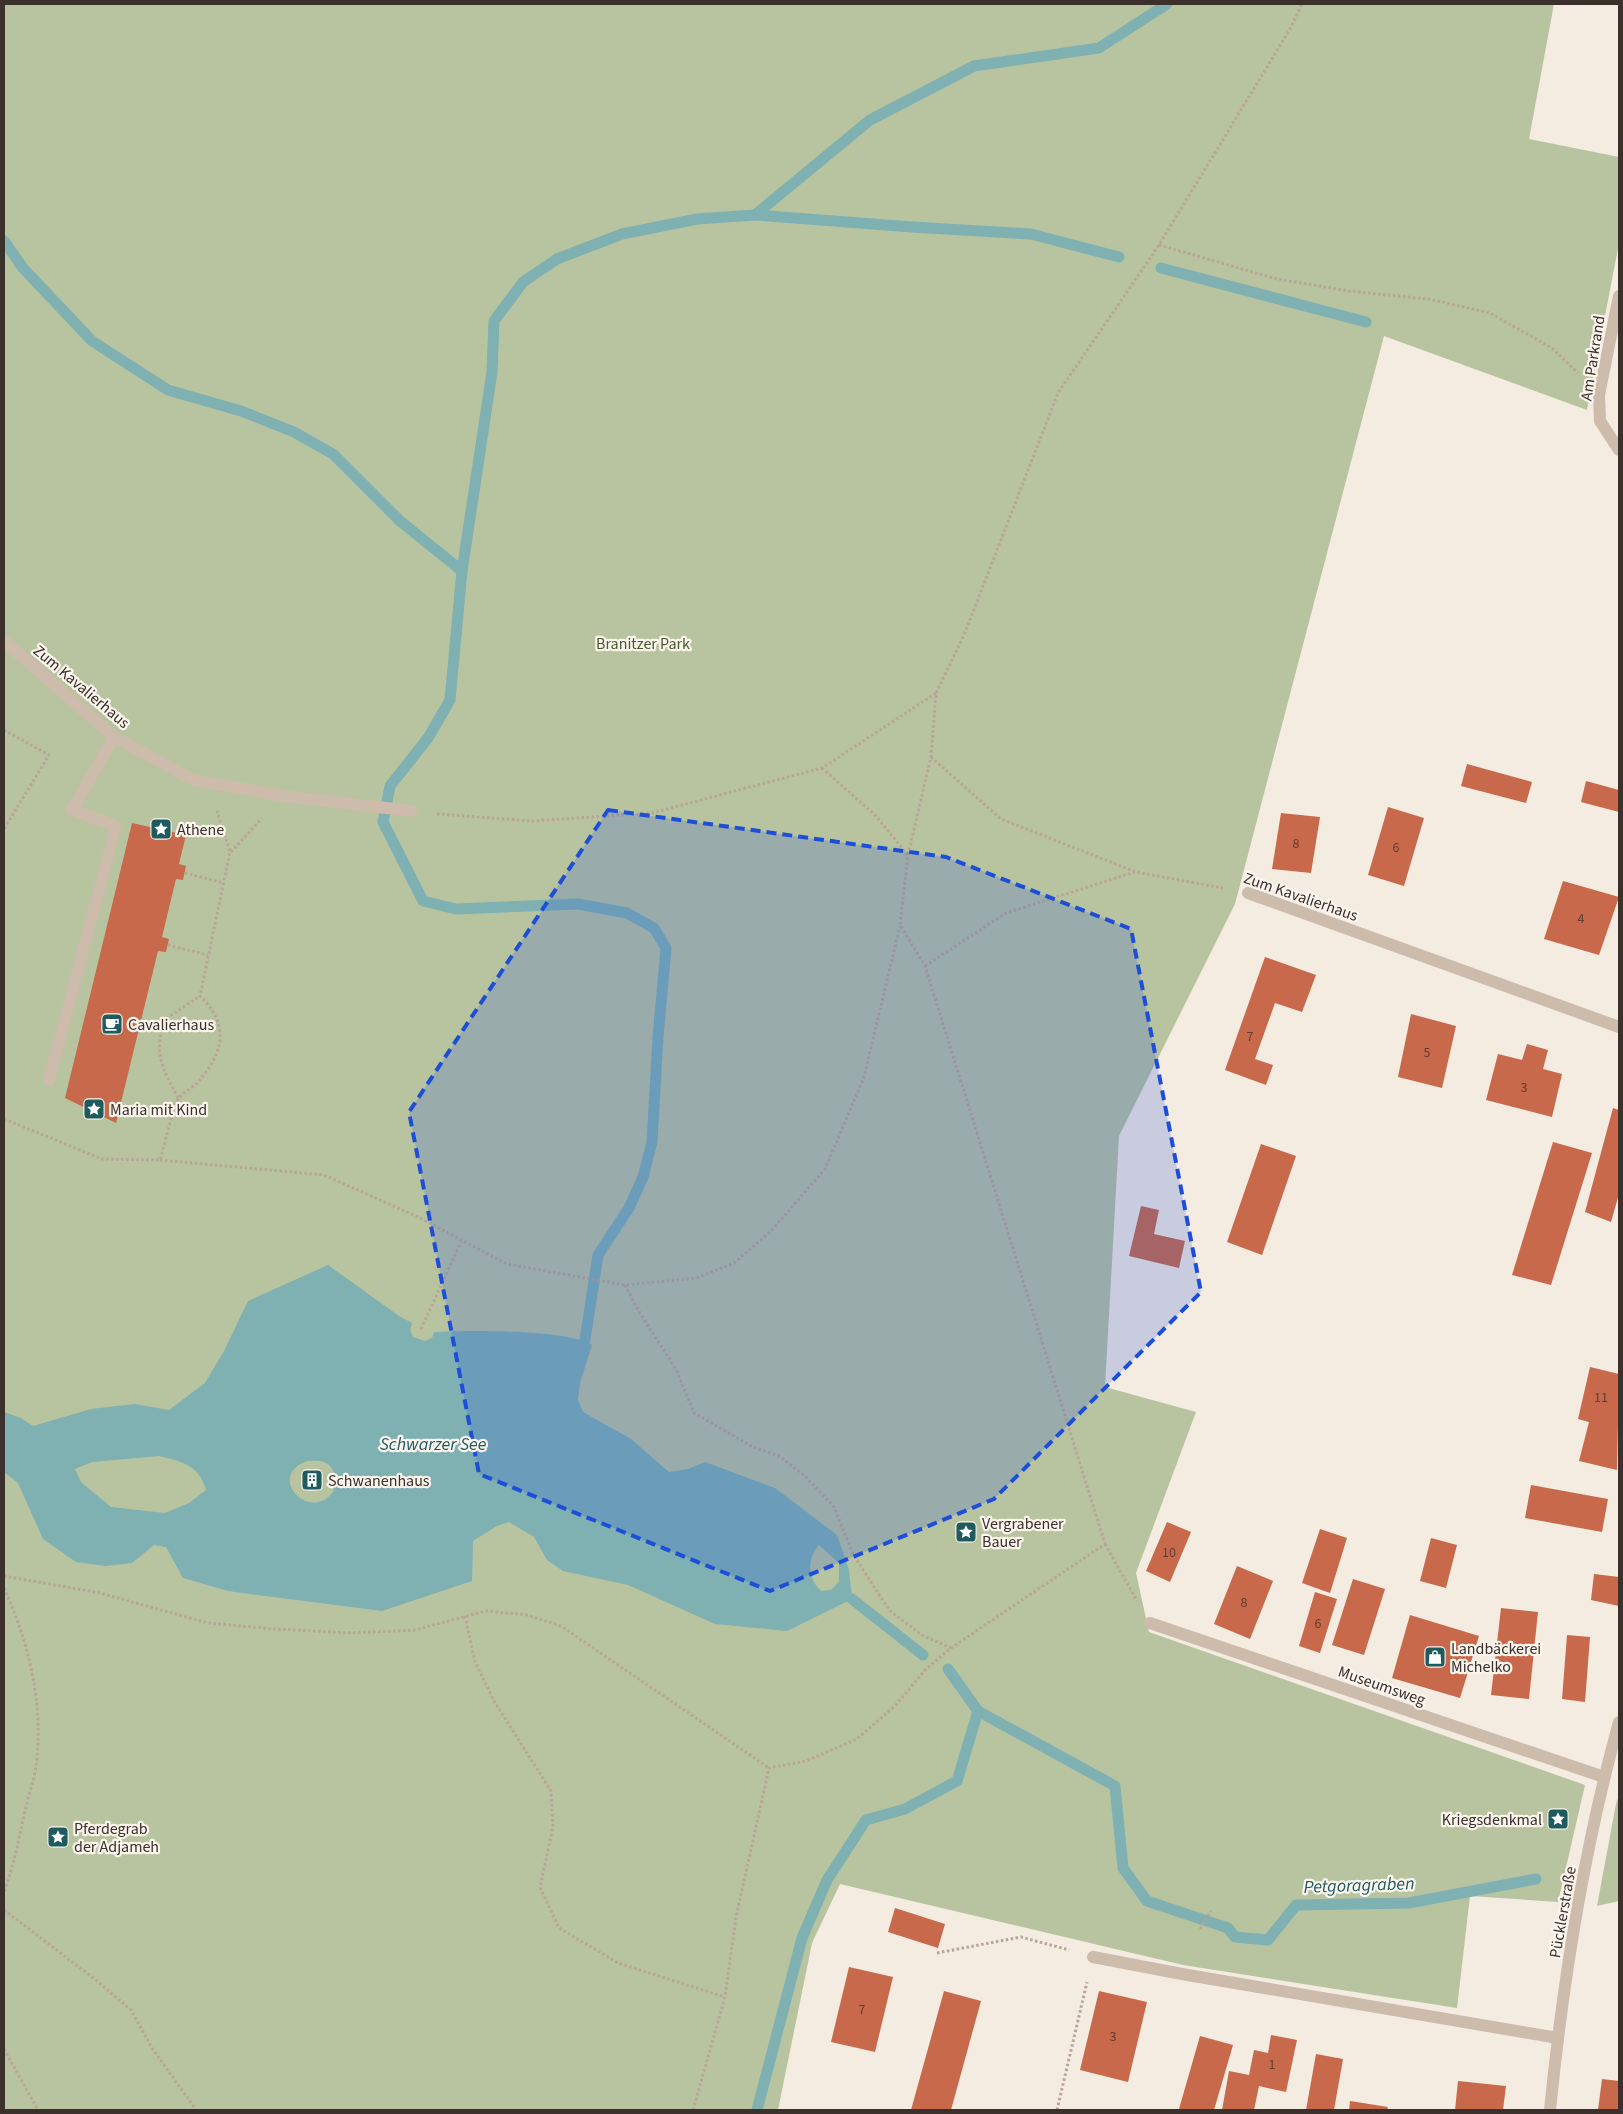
<svg xmlns="http://www.w3.org/2000/svg" width="1623" height="2114" viewBox="0 0 1623 2114" font-family="'Source Sans 3',sans-serif">
  <style>
    .green { fill: #b8c4a0 }
    .water { fill: #7fb0b2; fill-rule: evenodd }
    .lines { fill: none; stroke-linecap: round; stroke-linejoin: round }
    .stream { stroke: #7fb0b2; stroke-width: 11 }
    .building { fill: #c8694b }
    .path { stroke: #b9a596; stroke-width: 3; stroke-dasharray: 2.5 2.5; stroke-linecap: butt }
    .lane { stroke: #cdbbac; stroke-width: 12 }
    .street { stroke: #cdbbac; stroke-width: 12 }
    .marked { fill: #1d4ed8; fill-opacity: 0.2; stroke: #1d4ed8; stroke-width: 4; stroke-dasharray: 10 6; stroke-linejoin: round }
    .labels { text-anchor: middle; stroke-width: 4.5; stroke-linejoin: round; paint-order: stroke }
    .number-label { font-size: 14px; fill: #5e3e33 }
    .street-label { font-size: 16px; fill: #3b302b; stroke: #fbf5ee }
    .park-label { font-size: 16px; fill: #4a5a2e; stroke: #fbf5ee }
    .poi-label { font-size: 16px; fill: #3b302b; stroke: #fbf5ee; text-anchor: start }
    .water-label { font-size: 18px; font-style: italic; fill: #1f5a5e; stroke: #fbf5ee }
  </style>
  <rect width="100%" height="100%" fill="#f4ebe1"/>
  <g class="green">
    <path d="M 4,4 L 1554,4 L 1529,139 L 1619,157 L 1619,243 L 1587,410 L 1384,336 L 1235,904 L 1119,1136 L 1105,1387 L 1196,1412 L 1136,1573 L 1149,1632 L 1585,1785 L 1558,1902 L 1470,1896 L 1457,2008 L 1183,1965 L 840,1884 L 812,1943 L 778,2110 L 4,2110 Z"/>
    <path d="M 1619,1795 L 1619,1901 L 1597,1906 L 1616,1804 Z"/>
  </g>
  <path class="water" d="M 328,1265 L 399,1316 L 412,1323 L 410,1330 L 413,1337 L 425,1341 L 432,1338 L 434,1332 C 466,1330 567,1329 592,1345 L 580,1383 L 578,1400 L 583,1412 L 631,1439 L 669,1472 L 688,1469 L 705,1462 L 775,1488 L 837,1535 L 849,1570 L 852,1599 L 787,1631 L 715,1624 L 628,1585 L 563,1571 L 547,1560 L 534,1537 L 509,1522 L 497,1526 L 473,1541 L 472,1581 L 382,1611 L 228,1591 L 183,1578 L 166,1547 L 154,1545 L 132,1563 L 106,1566 L 76,1562 L 43,1539 L 18,1483 L 4,1472 L 4,1412 L 21,1418 L 33,1426 L 91,1409 L 135,1404 L 169,1410 L 205,1383 L 224,1351 L 248,1301 ZM 159,1456 C 182,1461 200,1466 206,1490 L 189,1503 L 165,1513 L 111,1507 L 81,1482 L 75,1469 L 92,1462 ZM 307,1461 C 313,1461 320,1460 326,1463 C 336,1468 338,1484 332,1493 C 310,1522 265,1477 307,1461 ZM 819,1545 L 839,1563 L 839,1582 L 831,1590 L 821,1591 C 807,1578 807,1558 819,1545 Z"/>
  <g class="lines">
    <g class="stream">
      <path d="M 755,215 L 912,227 L 1031,234 L 1119,257"/>
      <path d="M 4,241 L 23,268 L 92,341 L 168,390 L 241,411 L 294,432 L 333,454 L 400,521 L 462,571"/>
      <path d="M 1161,268 L 1366,322"/>
      <path d="M 585,1340 L 598,1255 L 629,1208 L 643,1177 L 652,1142 L 658,1037 L 666,948 L 654,928 L 627,913 L 578,904 L 456,909 L 423,901 L 383,822 L 390,786 L 428,738 L 450,700 L 462,571 L 492,372 L 494,321 L 523,282 L 557,259 L 622,234 L 697,219 L 755,215 L 870,120 L 974,66 L 1099,48 L 1167,4"/>
      <path d="M 852,1599 L 923,1655"/>
      <path d="M 948,1669 L 978,1711 L 1115,1786 L 1123,1868 L 1147,1901 L 1228,1928 L 1235,1937 L 1268,1940 L 1296,1905 L 1409,1903 L 1536,1879"/>
      <path d="M 757,2110 L 802,1938 L 827,1880 L 866,1820 L 905,1809 L 957,1781 L 978,1711"/>
    </g>
  </g>
  <g class="building">
    <path d="M 1467,764 L 1532,782 L 1526,803 L 1461,786 Z"/>
    <path d="M 1586,781 L 1619,790 L 1619,812 L 1581,802 Z"/>
    <path d="M 1388,807 L 1424,818 L 1404,886 L 1368,875 Z"/>
    <path d="M 1281,813 L 1320,817 L 1311,873 L 1272,869 Z"/>
    <path d="M 132,823 L 186,835 L 179,864 L 186,866 L 183,880 L 176,879 L 162,937 L 169,939 L 166,952 L 158,951 L 116,1123 L 65,1098 Z"/>
    <path d="M 1563,881 L 1619,897 L 1599,955 L 1544,939 Z"/>
    <path d="M 1265,957 L 1316,975 L 1302,1012 L 1275,1003 L 1255,1059 L 1273,1065 L 1266,1085 L 1225,1070 Z"/>
    <path d="M 1411,1014 L 1456,1026 L 1442,1088 L 1398,1077 Z"/>
    <path d="M 1527,1044 L 1548,1050 L 1543,1069 L 1562,1074 L 1552,1117 L 1486,1100 L 1498,1054 L 1522,1060 Z"/>
    <path d="M 1613,1108 L 1619,1110 L 1619,1194 L 1611,1222 L 1585,1212 Z"/>
    <path d="M 1553,1142 L 1592,1153 L 1551,1285 L 1512,1275 Z"/>
    <path d="M 1261,1144 L 1296,1156 L 1262,1255 L 1227,1242 Z"/>
    <path d="M 1141,1206 L 1159,1210 L 1154,1234 L 1185,1241 L 1179,1268 L 1129,1256 Z"/>
    <path d="M 1590,1367 L 1619,1374 L 1617,1470 L 1579,1461 L 1589,1422 L 1578,1419 Z"/>
    <path d="M 308,1477 L 318,1477 L 317,1484 L 307,1484 Z"/>
    <path d="M 1531,1485 L 1608,1499 L 1602,1532 L 1525,1518 Z"/>
    <path d="M 1167,1522 L 1191,1532 L 1170,1582 L 1146,1571 Z"/>
    <path d="M 1320,1529 L 1347,1538 L 1330,1593 L 1302,1583 Z"/>
    <path d="M 1431,1538 L 1457,1545 L 1446,1588 L 1420,1581 Z"/>
    <path d="M 1237,1566 L 1273,1581 L 1250,1639 L 1214,1624 Z"/>
    <path d="M 1594,1574 L 1619,1577 L 1619,1606 L 1591,1600 Z"/>
    <path d="M 1353,1579 L 1385,1589 L 1364,1655 L 1332,1645 Z"/>
    <path d="M 1315,1592 L 1337,1599 L 1320,1653 L 1299,1646 Z"/>
    <path d="M 1501,1608 L 1538,1612 L 1529,1699 L 1491,1695 Z"/>
    <path d="M 1410,1615 L 1479,1636 L 1460,1698 L 1392,1678 Z"/>
    <path d="M 1567,1635 L 1590,1637 L 1585,1702 L 1562,1699 Z"/>
    <path d="M 895,1908 L 945,1924 L 938,1948 L 888,1932 Z"/>
    <path d="M 849,1967 L 893,1977 L 875,2052 L 831,2042 Z"/>
    <path d="M 944,1991 L 981,2001 L 951,2110 L 911,2110 Z"/>
    <path d="M 1099,1991 L 1147,2002 L 1128,2082 L 1080,2070 Z"/>
    <path d="M 1271,2035 L 1297,2040 L 1286,2092 L 1259,2086 L 1254,2110 L 1222,2110 L 1229,2071 L 1249,2075 L 1254,2050 L 1268,2053 Z"/>
    <path d="M 1200,2036 L 1233,2045 L 1214,2110 L 1183,2110 L 1179,2109 Z"/>
    <path d="M 1316,2054 L 1343,2059 L 1334,2110 L 1306,2110 Z"/>
    <path d="M 1602,2079 L 1619,2081 L 1619,2110 L 1598,2110 Z"/>
    <path d="M 1458,2081 L 1506,2086 L 1503,2110 L 1455,2110 Z"/>
    <path d="M 1350,2101 L 1388,2107 L 1387,2110 L 1349,2110 Z"/>
  </g>
  <g class="lines">
    <g class="path">
      <path d="M 1159,245 L 1277,279 L 1349,291 L 1429,299 L 1490,313 L 1552,348 L 1578,373"/>
      <path d="M 4,730 L 49,755 L 4,829"/>
      <path d="M 931,757 L 1001,819 L 1136,872 L 1223,888"/>
      <path d="M 822,768 L 875,815 L 908,855"/>
      <path d="M 437,814 L 532,821 L 652,813 L 822,768 L 936,693"/>
      <path d="M 231,852 L 262,818"/>
      <path d="M 185,873 L 224,883"/>
      <path d="M 168,945 L 208,955"/>
      <path d="M 925,966 L 1006,913 L 1135,872"/>
      <path d="M 178,1098 C 162,1068 154,1054 164,1020 L 200,996"/>
      <path d="M 4,1119 L 102,1159 L 160,1160 C 164,1148 173,1105 179,1098 C 184,1092 192,1088 197,1083 C 223,1054 231,1026 200,996 L 230,852 L 217,811"/>
      <path d="M 160,1160 L 324,1175 L 418,1217 L 507,1264 L 625,1285 L 696,1278 L 734,1263 L 770,1232 L 825,1169 L 864,1077 L 900,926"/>
      <path d="M 625,1285 L 641,1315 L 676,1369 L 694,1413 L 753,1447 L 779,1456 L 805,1476 L 834,1507 L 853,1554 L 889,1610 L 922,1635 L 951,1648"/>
      <path d="M 421,1329 L 461,1242"/>
      <path d="M 1105,1544 L 1137,1601"/>
      <path d="M 4,1576 L 100,1593 L 208,1623 L 275,1629 L 352,1633 L 414,1630 L 486,1611 L 527,1615 L 561,1626 L 769,1768"/>
      <path d="M 4,1588 C 29,1642 44,1706 36,1766 C 34,1781 28,1796 25,1811 C 19,1839 14,1865 4,1892"/>
      <path d="M 465,1616 L 475,1662 L 494,1701 L 551,1791 L 553,1827 L 540,1887 L 559,1928 L 618,1963 L 725,1997"/>
      <path d="M 4,1910 L 96,1980 L 131,2010 L 152,2048 L 196,2110"/>
      <path d="M 1200,1929 L 1211,1911"/>
      <path d="M 937,1953 L 1021,1937 L 1069,1950"/>
      <path d="M 4,2049 L 38,2110"/>
      <path d="M 693,2110 L 725,1997 L 736,1917 L 769,1768 L 806,1761 L 857,1739 L 896,1705 L 925,1670 L 951,1648 L 1105,1544 L 925,966 L 900,925 L 908,855 L 931,757 L 936,693 L 964,635 L 1058,393 L 1159,245 L 1290,29 L 1302,4"/>
      <path d="M 1057,2110 L 1087,1982"/>
    </g>
    <g class="lane">
      <path d="M 4,641 L 114,737 L 194,780 L 283,796 L 412,811"/>
      <path d="M 49,1080 L 116,826 L 72,810 L 114,737"/>
    </g>
    <g class="street">
      <path d="M 1619,296 L 1599,395 L 1600,421 L 1619,450"/>
      <path d="M 1248,893 L 1619,1027"/>
      <path d="M 1150,1623 L 1604,1777"/>
      <path d="M 1093,1957 L 1182,1974 L 1558,2038"/>
      <path d="M 1550,2110 C 1563,1980 1584,1848 1619,1722"/>
    </g>
  </g>
  <path class="marked" d="M 608,810 L 946,857 L 1131,929 L 1201,1292 L 994,1499 L 770,1591 L 479,1474 L 409,1112 Z"/>
  <defs>
    <g id="sight-square" transform="scale(1.125)"><rect x="-9" y="-9" width="18" height="18" rx="4" fill="#1f5a5e" stroke="#fbf5ee"/><path d="M0-6L1.8-2.2L6-1.7L2.9 1.2L3.7 5.4L0 3.3L-3.7 5.4L-2.9 1.2L-6-1.7L-1.8-2.2Z" fill="#fff"/></g>
    <g id="cafe-square" transform="scale(1.125)"><rect x="-9" y="-9" width="18" height="18" rx="4" fill="#1f5a5e" stroke="#fbf5ee"/><path d="M-5.5-4.5H6V0H3Q3 3.5 0 3.5H-2.5Q-5.5 3.5-5.5 0ZM3-3.2v2h1.7v-2ZM-6 4.5H4V6H-6Z" fill="#fff"/></g>
    <g id="building-square" transform="scale(1.125)"><rect x="-9" y="-9" width="18" height="18" rx="4" fill="#1f5a5e" stroke="#fbf5ee"/><path d="M-4-6H4V6H1V3H-1V6H-4ZM-2.5-4.3h1.7v1.8h-1.7ZM.8-4.3h1.7v1.8H.8ZM-2.5-1h1.7V.8h-1.7ZM.8-1h1.7V.8H.8Z" fill="#fff"/></g>
    <g id="shop-square" transform="scale(1.125)"><rect x="-9" y="-9" width="18" height="18" rx="4" fill="#1f5a5e" stroke="#fbf5ee"/><path d="M-5-2.5h2.3a2.7 3.5 0 0 1 5.4 0H5L5.5 6h-11ZM-1.5-2.5h3a1.5 2.3 0 0 0-3 0Z" fill="#fff"/></g>
  </defs>
  <g fill-rule="evenodd">
    <use href="#sight-square" x="161" y="829"/>
    <use href="#cafe-square" x="112" y="1024"/>
    <use href="#sight-square" x="94" y="1109"/>
    <use href="#building-square" x="312" y="1480"/>
    <use href="#sight-square" x="966" y="1532"/>
    <use href="#shop-square" x="1435" y="1657"/>
    <use href="#sight-square" x="1558" y="1819"/>
    <use href="#sight-square" x="58" y="1837"/>
  </g>
  <g class="labels">
    <g class="number-label">
      <text x="1296" y="848">8</text>
      <text x="1396" y="852">6</text>
      <text x="1581" y="923">4</text>
      <text x="1250" y="1041">7</text>
      <text x="1427" y="1057">5</text>
      <text x="1524" y="1092">3</text>
      <text x="1601" y="1402">11</text>
      <text x="1169" y="1557">10</text>
      <text x="1244" y="1607">8</text>
      <text x="1318" y="1628">6</text>
      <text x="862" y="2014">7</text>
      <text x="1113" y="2041">3</text>
      <text x="1272" y="2069">1</text>
    </g>
    <g class="street-label">
      <text transform="translate(1592 358) rotate(-81)" y="6">Am Parkrand</text>
      <text transform="translate(82 686) rotate(40)" y="6">Zum Kavalierhaus</text>
      <text transform="translate(1301 896) rotate(19)" y="6">Zum Kavalierhaus</text>
      <text transform="translate(1382 1685) rotate(19)" y="6">Museumsweg</text>
      <text transform="translate(1562 1912) rotate(-80)" y="6">Pücklerstraße</text>
    </g>
    <g class="park-label">
      <text x="643" y="649">Branitzer Park</text>
    </g>
    <g class="poi-label">
      <text x="177" y="835">Athene</text>
      <text x="128" y="1030">Cavalierhaus</text>
      <text x="110" y="1115">Maria mit Kind</text>
      <text x="328" y="1486">Schwanenhaus</text>
      <text x="982" y="1529">Vergrabener<tspan x="982" dy="18">Bauer</tspan></text>
      <text x="1451" y="1654">Landbäckerei<tspan x="1451" dy="18">Michelko</tspan></text>
      <text x="1542" y="1825" text-anchor="end">Kriegsdenkmal</text>
      <text x="74" y="1834">Pferdegrab<tspan x="74" dy="18">der Adjameh</tspan></text>
    </g>
    <g class="water-label">
      <text x="433" y="1450">Schwarzer See</text>
      <text transform="translate(1359 1885) rotate(-2)" y="6">Petgoragraben</text>
    </g>
  </g>
  <rect width="1623" height="2114" fill="none" stroke="#3b302b" stroke-width="10"/>
</svg>
